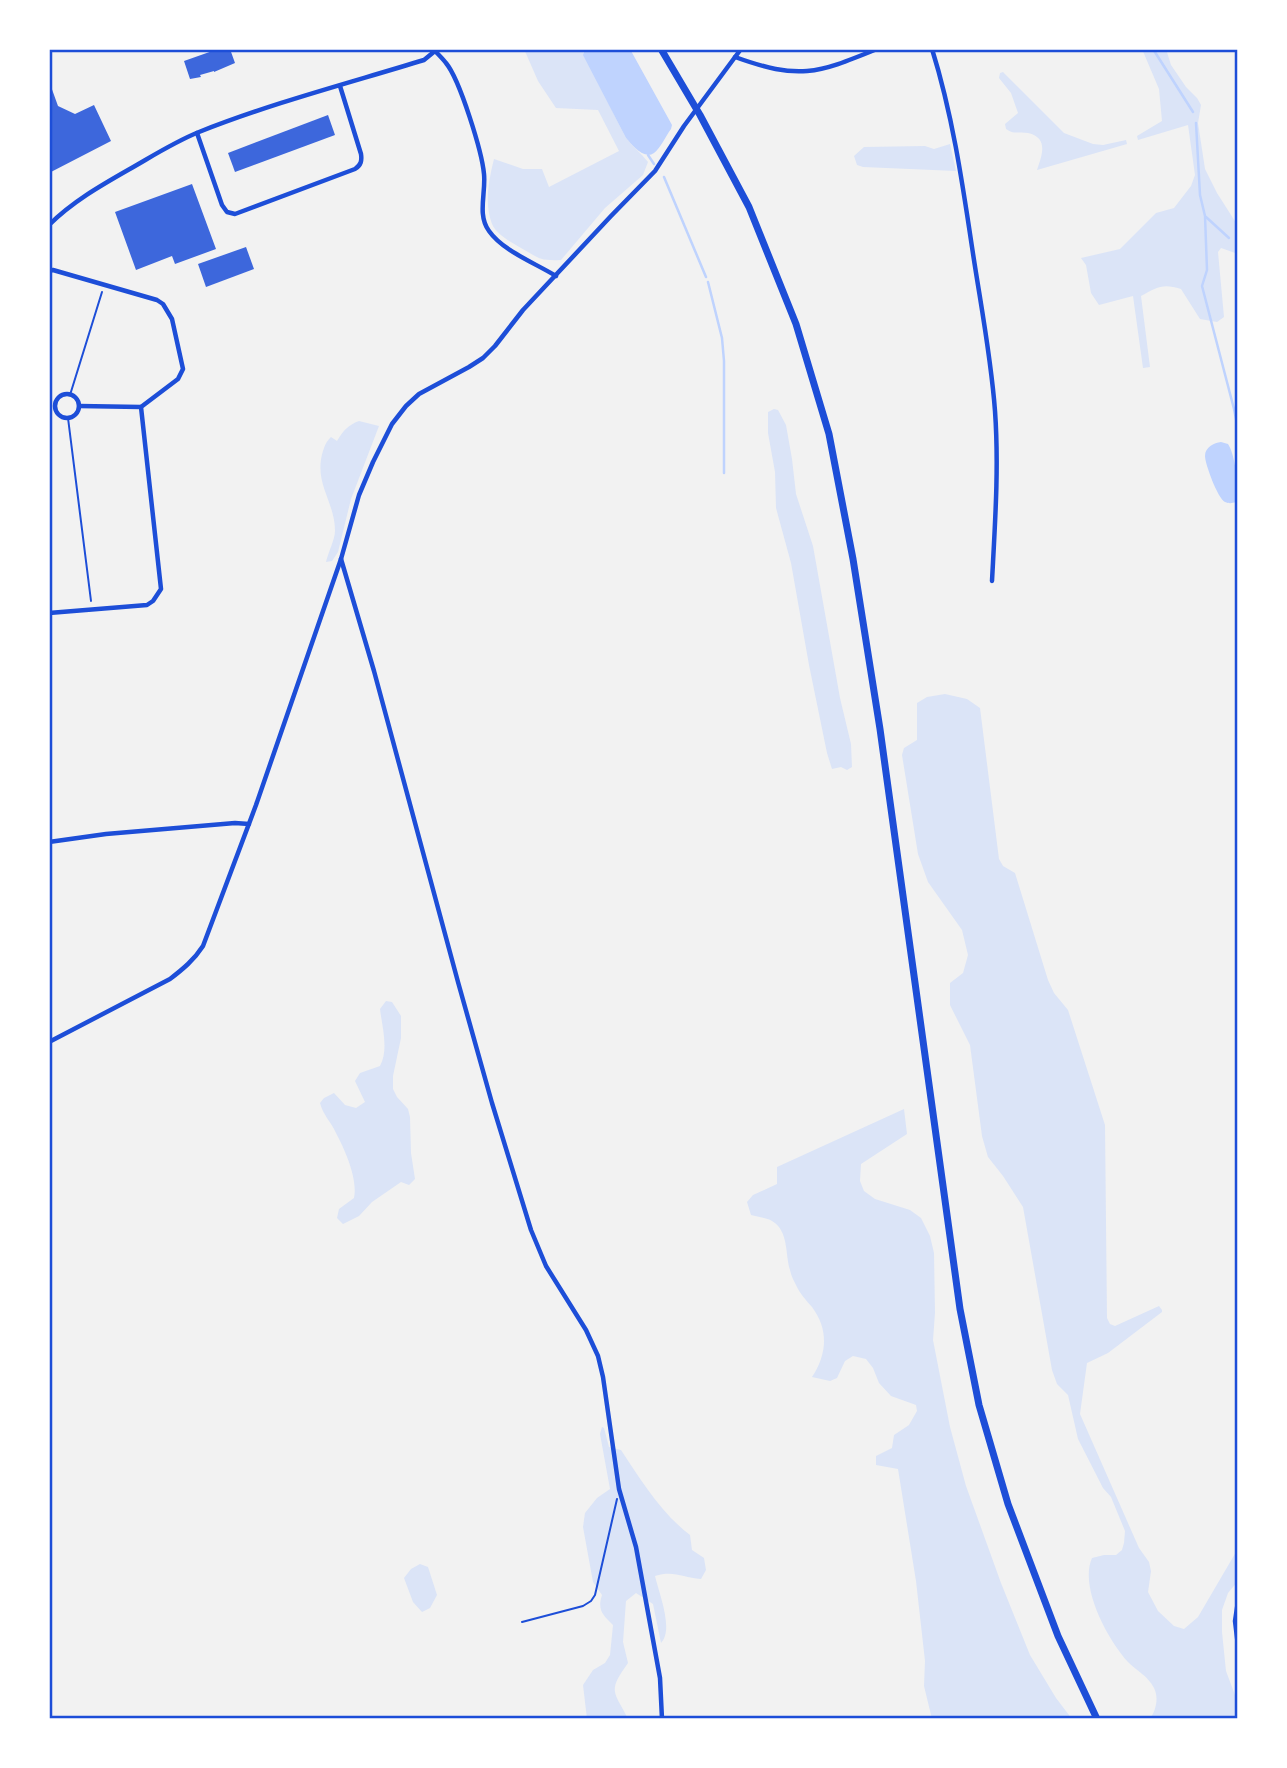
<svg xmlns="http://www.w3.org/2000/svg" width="1287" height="1768" viewBox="0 0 1287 1768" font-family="Signika,sans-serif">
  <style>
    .green { fill: #dbe4f7 }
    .water { fill: #bfd3fe }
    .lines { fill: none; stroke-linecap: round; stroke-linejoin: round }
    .stream { stroke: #bfd3fe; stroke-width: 2.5 }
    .building { fill: #3d67dc }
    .path { stroke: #1d4ed8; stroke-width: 2 }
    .service { stroke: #1d4ed8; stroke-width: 2 }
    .minor { stroke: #1d4ed8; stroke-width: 4.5 }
    .trunk { stroke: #1d4ed8; stroke-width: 7 }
    .neatline { fill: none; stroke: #1d4ed8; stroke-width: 2.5 }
  </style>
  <rect width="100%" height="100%" fill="#f2f2f2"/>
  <g class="green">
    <path d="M 524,49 L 583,49 L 584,55 L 626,138 C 633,147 641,153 648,162 L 643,175 L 605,208 L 561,260 C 539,261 539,258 521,248 C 511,242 497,235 492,224 C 484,204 489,179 494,159 L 523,169 L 542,169 L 549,187 L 619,151 L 598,110 L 556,108 L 538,81 Z"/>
    <path d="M 1142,49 L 1166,49 L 1171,65 L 1186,87 L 1197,98 L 1201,105 L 1198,123 L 1205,169 L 1217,193 L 1238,226 L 1238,254 L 1221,248 L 1218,252 L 1224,317 L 1217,322 L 1200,319 L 1181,289 C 1163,283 1157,287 1141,296 L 1150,367 L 1143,368 L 1133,296 L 1099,305 L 1091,293 L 1086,265 L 1081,258 L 1120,249 L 1156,213 L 1174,208 L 1191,186 L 1195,175 L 1188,125 L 1138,140 L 1137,136 L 1162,121 L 1159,89 Z"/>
    <path d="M 1003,72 L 1064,133 L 1093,144 L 1103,145 L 1126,140 L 1127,144 L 1037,170 C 1042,155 1049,138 1028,133 C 1019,131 1014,135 1006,129 L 1005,124 L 1018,113 L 1011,93 L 999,78 L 1000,73 Z"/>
    <path d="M 950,144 L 956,171 L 863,167 L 857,165 L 854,156 L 864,147 L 925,146 L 934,149 Z"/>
    <path d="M 774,409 L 778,410 L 786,425 L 792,459 L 796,494 L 813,546 L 840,698 L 851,744 L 852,767 L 847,770 L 841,767 L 832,769 L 827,753 L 809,665 L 791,563 L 776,508 L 775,472 L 768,433 L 768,412 Z"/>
    <path d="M 359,421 L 379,426 L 351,499 L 338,552 L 332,561 L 326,562 C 328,553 335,539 335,531 C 335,501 313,483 323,451 C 325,445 326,442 331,437 L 337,441 C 343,431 348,425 359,421 Z"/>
    <path d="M 945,694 L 967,699 L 980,708 L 999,859 L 1003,866 L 1015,873 L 1048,980 L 1054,993 L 1068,1010 L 1105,1125 L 1107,1318 L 1110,1324 L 1115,1326 L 1159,1306 L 1162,1310 L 1162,1312 L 1108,1353 L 1087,1363 L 1080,1414 L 1139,1548 L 1149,1562 L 1151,1571 L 1148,1592 L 1158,1611 L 1174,1626 L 1184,1629 L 1198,1617 L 1236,1552 L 1238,1553 L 1238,1581 L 1228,1593 L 1222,1610 L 1222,1632 L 1226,1671 L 1238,1703 L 1238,1719 L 1150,1719 C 1156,1710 1159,1698 1154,1688 C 1148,1676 1137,1671 1128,1662 C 1108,1640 1079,1587 1092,1558 L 1104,1555 L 1116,1555 L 1122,1550 L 1124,1543 L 1125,1531 L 1111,1497 L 1103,1488 L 1078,1439 L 1068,1395 L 1057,1384 L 1052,1370 L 1023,1207 L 1003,1176 L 988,1157 L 982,1136 L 970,1045 L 950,1005 L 950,983 L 963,973 L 968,955 L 962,930 L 928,882 L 918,854 L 902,755 L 904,748 L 917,740 L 917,703 L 927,697 Z"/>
    <path d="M 386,1001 L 392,1002 L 401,1016 L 401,1038 L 393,1076 L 393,1089 L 397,1097 L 408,1109 L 410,1117 L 411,1153 L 415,1179 L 409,1185 L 401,1182 L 372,1202 L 359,1216 L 343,1224 L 337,1218 L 339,1209 L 354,1198 C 358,1179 345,1150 336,1133 C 331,1122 323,1115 320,1103 L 324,1098 L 334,1093 L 345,1105 L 356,1108 L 365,1102 L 355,1081 L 360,1073 L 380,1066 C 389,1050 382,1026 380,1009 Z"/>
    <path d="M 904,1109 L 907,1134 L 861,1164 L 860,1181 L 864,1191 L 875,1199 L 910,1210 L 921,1218 L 930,1236 L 934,1253 L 935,1313 L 933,1340 L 950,1427 L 966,1486 L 1001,1583 L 1030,1655 L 1056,1698 L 1072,1719 L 932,1719 L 924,1686 L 925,1661 L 916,1581 L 898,1469 L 876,1465 L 876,1456 L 892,1448 L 894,1435 L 909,1425 L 917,1411 L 916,1405 L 891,1396 L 879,1383 L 873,1368 L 866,1359 L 853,1356 L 845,1361 L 837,1378 L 830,1381 L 812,1377 C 827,1354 829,1330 812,1307 C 806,1300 800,1294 796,1285 C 794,1281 791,1276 790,1270 C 785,1254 789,1231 772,1221 C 767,1218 758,1217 751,1215 L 747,1202 L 753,1195 L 777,1184 L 777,1167 Z"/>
    <path d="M 602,1427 L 604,1428 L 609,1447 L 621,1450 C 641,1480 661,1513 690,1535 L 692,1550 L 704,1558 L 706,1570 L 701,1579 C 683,1578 674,1570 655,1576 C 659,1593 674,1630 661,1643 L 653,1604 L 636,1593 L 626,1601 L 623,1642 L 628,1663 C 607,1692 614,1691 628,1719 L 587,1719 L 583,1685 L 593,1670 L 605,1663 L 610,1655 L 613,1625 C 603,1615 597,1610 602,1595 L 593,1582 L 583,1527 L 585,1513 L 597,1498 L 610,1489 L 600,1434 Z"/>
    <path d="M 420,1564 L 428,1567 L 437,1595 L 430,1608 L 422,1612 L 413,1602 L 404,1578 L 411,1569 Z"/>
  </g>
  <g class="water">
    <path d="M 585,49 L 630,49 L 672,125 L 671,129 C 667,134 660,149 654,153 C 644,160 632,145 626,138 L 583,55 Z"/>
    <path d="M 1221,442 L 1228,444 C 1235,454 1240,490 1236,502 C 1232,503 1230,504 1225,502 C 1218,499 1205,464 1205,456 C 1205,447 1214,443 1221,442 Z"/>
  </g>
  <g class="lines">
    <g class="stream">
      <path d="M 1153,49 L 1193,112"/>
      <path d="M 1196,123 L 1200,195 L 1205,216 L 1207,270 L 1202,286 L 1234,409 L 1238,429"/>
      <path d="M 648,155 L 654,164"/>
      <path d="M 664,177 L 706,277"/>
      <path d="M 1206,217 L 1229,238"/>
      <path d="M 708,282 L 722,338 L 724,361 L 724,473"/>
    </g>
  </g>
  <g class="building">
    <path d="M 218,49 L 230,49 L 235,63 L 214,72 L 214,71 L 200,75 L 201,77 L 190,79 L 184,61 Z"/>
    <path d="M 49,81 L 58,106 L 75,114 L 94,105 L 111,141 L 49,173 Z"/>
    <path d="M 328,115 L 335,135 L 235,172 L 228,153 Z"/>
    <path d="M 192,184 L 216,249 L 175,264 L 172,256 L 136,270 L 115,212 Z"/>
    <path d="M 246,247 L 254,269 L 206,287 L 198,264 Z"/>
  </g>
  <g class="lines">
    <g class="path">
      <path d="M 70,395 L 102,292"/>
      <path d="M 68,418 L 91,601"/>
    </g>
    <path class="service" d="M 522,1622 L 583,1606 L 591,1601 L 595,1595 L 617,1499"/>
    <g class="minor">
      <path d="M 932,49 C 952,113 962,180 972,247 C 980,301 991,356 995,411 C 999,467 995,524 992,581"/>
      <path d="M 435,51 C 439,55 443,59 446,63 C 460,80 482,152 484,174 C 486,193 477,215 489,231 C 503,251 535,263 556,276"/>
      <path d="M 735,57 C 799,80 816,74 877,49"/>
      <path d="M 197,133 L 222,205 L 227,212 L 235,214 L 355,169 C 361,165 362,161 361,154 L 340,86"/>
      <path d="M 49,225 C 72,202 100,186 128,170 C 151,157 174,142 199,132 C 272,103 349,83 424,60 L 435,51"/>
      <path d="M 49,271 L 53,270 L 157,300 L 163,304 L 172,319 L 183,369 L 178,379 L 141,407 L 161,589 L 153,601 L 147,605 L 49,613"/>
      <circle cx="67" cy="406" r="12"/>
      <path d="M 79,406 L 141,407"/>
      <path d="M 341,559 L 374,671 L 458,982 L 492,1103 L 531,1230 L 546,1266 L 586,1330 L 598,1356 L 603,1377 L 619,1489 L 636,1547 L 660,1678 L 662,1719"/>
      <path d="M 49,842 L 106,834 L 235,823 L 249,824"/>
      <path d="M 49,1042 L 170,979 C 183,969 194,960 203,946 L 256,805 L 341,559 L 359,495 L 373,462 L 392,424 L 406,406 L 419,394 L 469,367 L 483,358 L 495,346 L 523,310 L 611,216 L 655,171 L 684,126 L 741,49"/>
      <path d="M 1238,1601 L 1235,1621 L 1238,1646"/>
    </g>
    <path class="trunk" d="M 661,49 L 700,115 L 749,207 L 796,324 L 829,434 L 853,559 L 880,729 L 960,1309 L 979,1405 L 1008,1504 L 1058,1636 L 1097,1719"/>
  </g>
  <rect width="1287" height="1768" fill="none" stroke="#ffffff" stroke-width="102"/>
  <rect x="51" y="51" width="1185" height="1666" class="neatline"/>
</svg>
